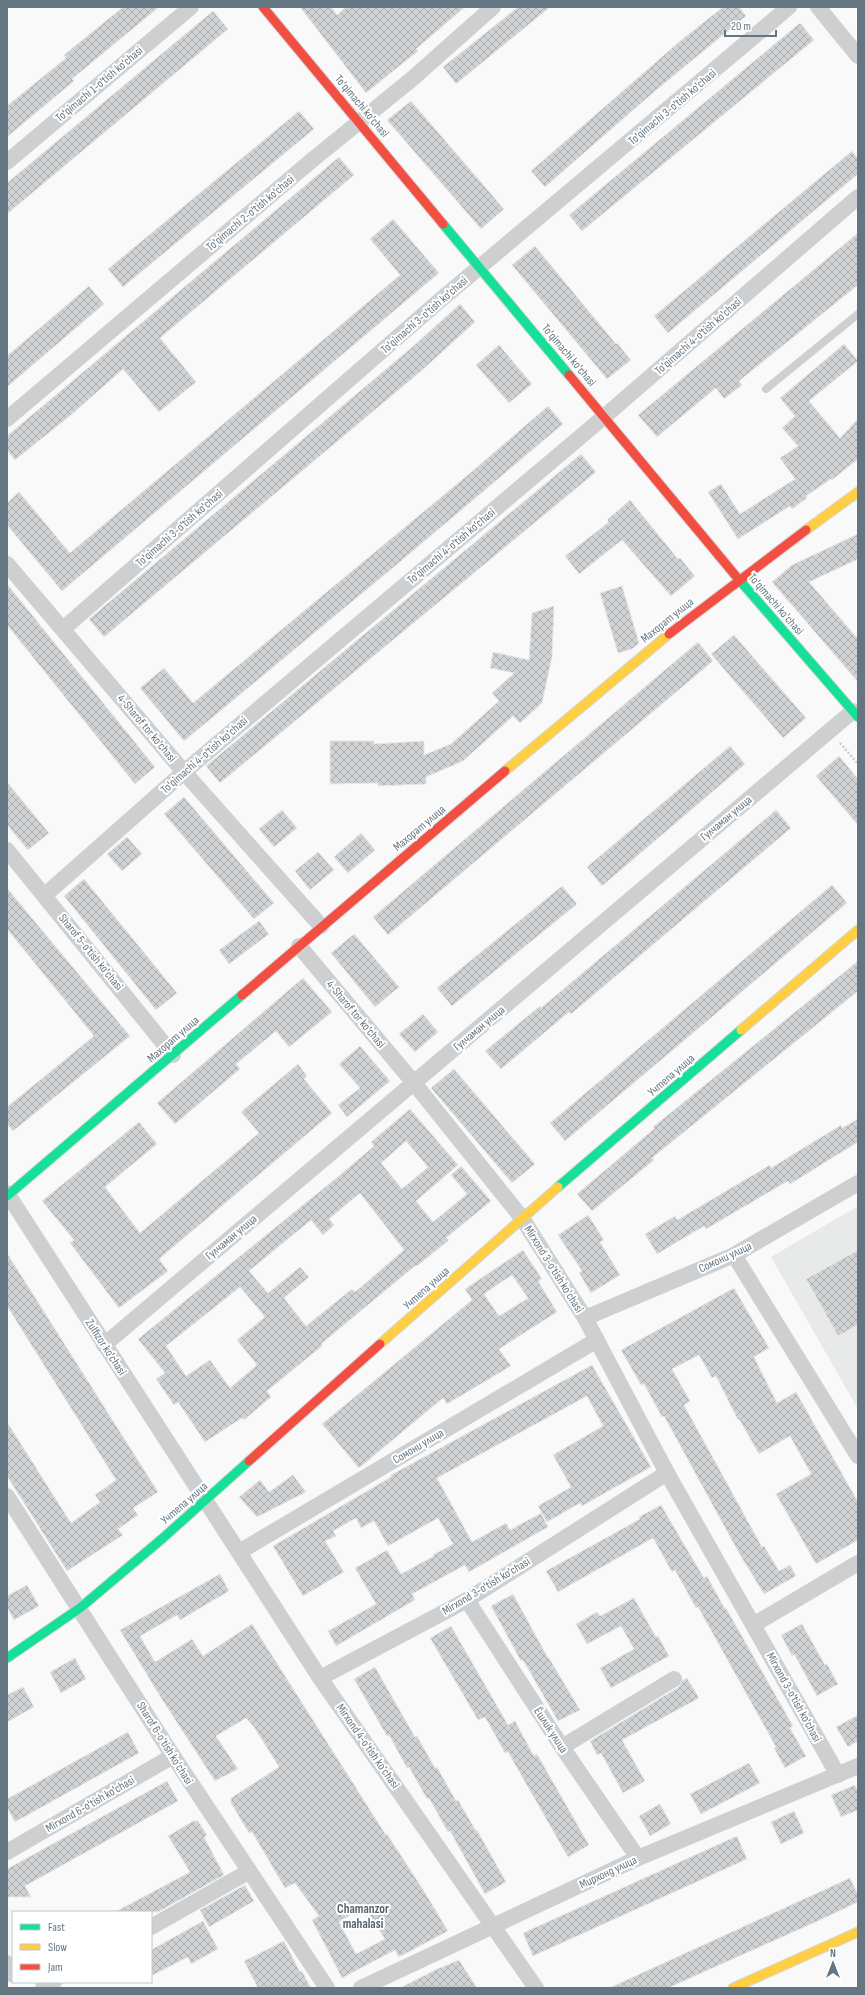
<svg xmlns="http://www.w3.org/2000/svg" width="865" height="1995" viewBox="0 0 865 1995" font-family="'Sofia Sans Condensed',sans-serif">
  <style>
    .built { fill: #e8e9e9 }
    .building { fill: url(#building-cross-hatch); stroke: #e8e8e8; fill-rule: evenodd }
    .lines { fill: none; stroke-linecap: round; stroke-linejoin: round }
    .fast-casing { stroke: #d5d6d7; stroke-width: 11 }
    .slow-casing { stroke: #d5d6d7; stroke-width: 11 }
    .jam-casing { stroke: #d5d6d7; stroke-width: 11 }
    .path { stroke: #cbcccd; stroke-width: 2.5; stroke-dasharray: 2 2; stroke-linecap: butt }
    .lane { stroke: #cecfd0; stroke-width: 8 }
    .street { stroke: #cecfd0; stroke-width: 16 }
    .fast { stroke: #16e098; stroke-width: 9 }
    .slow { stroke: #ffcf43; stroke-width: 9 }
    .jam { stroke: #f24e42; stroke-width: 9 }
    .labels { text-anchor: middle; stroke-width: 4; stroke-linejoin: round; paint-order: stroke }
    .street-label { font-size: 12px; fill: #657683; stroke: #fff }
    .neighbourhood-label { font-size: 13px; font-weight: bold; fill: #57646e; stroke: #fff }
  </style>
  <defs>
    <pattern id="building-cross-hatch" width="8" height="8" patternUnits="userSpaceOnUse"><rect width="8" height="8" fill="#d0d2d3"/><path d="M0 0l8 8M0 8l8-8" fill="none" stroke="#acafb1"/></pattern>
  </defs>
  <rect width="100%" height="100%" fill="#f9f9f9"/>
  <path class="built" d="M 858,1206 L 858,1409 L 771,1257 Z"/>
  <g class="building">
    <path d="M 123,7 L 159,7 L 72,79 L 74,81 L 7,137 L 7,106 L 66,58 L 64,55 Z"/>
    <path d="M 300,7 L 331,7 L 337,15 L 346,7 L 465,7 L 416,49 L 418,51 L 366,93 Z"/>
    <path d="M 518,7 L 550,7 L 456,84 L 443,67 Z"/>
    <path d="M 723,7 L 739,7 L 746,16 L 655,91 L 545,187 L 531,171 L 679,42 Z"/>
    <path d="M 213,11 L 228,29 L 7,214 L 7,183 Z"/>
    <path d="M 800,23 L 814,40 L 582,231 L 569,215 Z"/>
    <path d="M 411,101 L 504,209 L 481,229 L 387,120 Z"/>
    <path d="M 299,111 L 314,129 L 123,287 L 108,269 Z"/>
    <path d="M 852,151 L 858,159 L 858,174 L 668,333 L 654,316 Z"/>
    <path d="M 339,157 L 354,175 L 160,338 L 196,382 L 159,412 L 123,369 L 71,415 L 15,460 L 7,450 L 7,436 Z"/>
    <path d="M 393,219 L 439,273 L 62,591 L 7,525 L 7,503 L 19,492 L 70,553 L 400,275 L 370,239 Z"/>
    <path d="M 858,233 L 858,285 L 739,381 L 742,385 L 724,399 L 716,388 L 657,437 L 638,415 Z"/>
    <path d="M 535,246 L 616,344 L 617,343 L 631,360 L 607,379 L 512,265 Z"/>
    <path d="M 89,286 L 104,304 L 7,387 L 7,356 Z"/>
    <path d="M 460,304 L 475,322 L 420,372 L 104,637 L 89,619 L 410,349 Z"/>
    <path d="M 844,344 L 858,361 L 809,401 L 840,438 L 858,419 L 858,459 L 832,480 L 831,479 L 806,496 L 807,498 L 792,509 L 790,506 L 738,539 L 708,492 L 721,484 L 740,514 L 795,479 L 780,458 L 798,446 L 782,428 L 795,416 L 780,398 Z"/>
    <path d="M 499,345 L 532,384 L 509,403 L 476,365 Z"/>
    <path d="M 548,406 L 563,424 L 395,566 L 184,741 L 140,688 L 164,668 L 193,703 L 469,474 Z"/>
    <path d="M 581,454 L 596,472 L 220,783 L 206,766 Z"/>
    <path d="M 630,500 L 678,559 L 680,558 L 695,576 L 671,596 L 622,540 L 579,574 L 565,556 L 609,522 L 607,520 Z"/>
    <path d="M 858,534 L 858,559 L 809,582 L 858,639 L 858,682 L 772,582 L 792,565 Z"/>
    <path d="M 7,584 L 155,767 L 135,784 L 7,625 Z"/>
    <path d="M 622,586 L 639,643 L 632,649 L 618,653 L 600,593 Z"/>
    <path d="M 554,606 L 552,657 L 542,703 L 520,723 L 513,716 L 463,761 L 426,777 L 426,784 L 378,786 L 378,783 L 330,784 L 330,741 L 374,741 L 374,744 L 424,741 L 424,755 L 451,744 L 499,701 L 492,693 L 514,673 L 490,668 L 493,652 L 529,660 L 532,613 Z"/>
    <path d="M 734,635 L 806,718 L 783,738 L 711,654 Z"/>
    <path d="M 698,642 L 713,661 L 388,935 L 373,917 Z"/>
    <path d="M 730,746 L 745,764 L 602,886 L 587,867 Z"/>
    <path d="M 839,756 L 858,779 L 858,825 L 816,776 Z"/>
    <path d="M 7,782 L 49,833 L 28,850 L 7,825 Z"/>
    <path d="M 184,797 L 274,903 L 254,919 L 164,814 Z"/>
    <path d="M 282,810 L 297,828 L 274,847 L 259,829 Z"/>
    <path d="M 776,810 L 791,828 L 571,1014 L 569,1012 L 501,1069 L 485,1051 L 540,1006 L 541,1008 Z"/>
    <path d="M 361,833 L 375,850 L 348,873 L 334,857 Z"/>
    <path d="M 127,837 L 142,854 L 122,871 L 107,854 Z"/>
    <path d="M 318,852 L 334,870 L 310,890 L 295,871 Z"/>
    <path d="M 84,879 L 177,993 L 156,1010 L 64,896 Z"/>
    <path d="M 832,885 L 847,903 L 565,1141 L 550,1123 Z"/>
    <path d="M 562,886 L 577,904 L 452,1006 L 437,988 Z"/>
    <path d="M 7,888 L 130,1036 L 13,1131 L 7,1124 L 7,1107 L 94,1036 L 7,929 Z"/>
    <path d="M 259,921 L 269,934 L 229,964 L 219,950 Z"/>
    <path d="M 354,934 L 399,987 L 375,1007 L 331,953 Z"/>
    <path d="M 858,961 L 858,991 L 652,1158 L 654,1160 L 592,1211 L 577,1194 L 655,1128 L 653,1127 Z"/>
    <path d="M 303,978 L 332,1012 L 289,1047 L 276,1031 L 236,1064 L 240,1069 L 175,1124 L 157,1103 Z"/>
    <path d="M 423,1014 L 438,1032 L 415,1052 L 399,1034 Z"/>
    <path d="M 360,1046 L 390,1081 L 347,1117 L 338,1105 L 360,1088 L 339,1064 Z"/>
    <path d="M 298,1064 L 307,1076 L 304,1079 L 332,1113 L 159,1259 L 168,1271 L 119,1308 L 70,1243 L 74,1240 L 42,1201 L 139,1122 L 157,1144 L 105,1187 L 140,1233 L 259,1133 L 241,1112 Z"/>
    <path d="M 454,1069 L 535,1164 L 512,1183 L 431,1088 Z"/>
    <path d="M 410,1109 L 458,1165 L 416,1201 L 433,1222 L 467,1194 L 451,1175 L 461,1166 L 491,1201 L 446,1238 L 449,1240 L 417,1266 L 416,1265 L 321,1344 L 322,1346 L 267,1391 L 271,1397 L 244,1420 L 242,1418 L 205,1442 L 178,1402 L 174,1405 L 156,1379 L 165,1373 L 138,1339 L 340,1175 L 374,1146 L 371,1142 ZM 406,1141 L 428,1167 L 402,1189 L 381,1163 ZM 360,1193 L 404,1250 L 355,1292 L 352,1289 L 306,1326 L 284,1298 L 309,1277 L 300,1267 L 268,1293 L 249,1271 L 311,1220 L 323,1235 L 334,1225 L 329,1219 ZM 240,1287 L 265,1317 L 237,1340 L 257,1365 L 230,1388 L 210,1360 L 186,1376 L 166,1346 Z"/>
    <path d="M 858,1119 L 858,1142 L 790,1184 L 788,1181 L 706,1229 L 704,1226 L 657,1254 L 645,1234 L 675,1216 L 677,1220 L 770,1165 L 771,1168 L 841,1125 L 842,1128 Z"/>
    <path d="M 588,1215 L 604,1240 L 600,1242 L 620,1275 L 591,1293 L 579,1273 L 582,1271 L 558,1235 Z"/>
    <path d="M 523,1250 L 542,1279 L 538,1281 L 557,1312 L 499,1349 L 511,1366 L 447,1404 L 443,1398 L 359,1468 L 322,1424 L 472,1300 L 465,1289 ZM 512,1275 L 528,1298 L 499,1316 L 484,1294 Z"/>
    <path d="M 858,1250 L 858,1325 L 838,1336 L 806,1279 Z"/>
    <path d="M 7,1253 L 158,1492 L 133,1508 L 138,1515 L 118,1529 L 123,1535 L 67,1571 L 7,1476 L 7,1422 L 71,1523 L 100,1502 L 95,1495 L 116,1480 L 7,1306 Z"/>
    <path d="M 734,1288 L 769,1348 L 754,1357 L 777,1403 L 796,1392 L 858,1502 L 858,1540 L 816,1564 L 776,1494 L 811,1474 L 790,1436 L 759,1454 L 739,1419 L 738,1420 L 716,1376 L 712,1378 L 699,1355 L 672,1369 L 690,1401 L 684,1405 L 762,1547 L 764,1546 L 779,1571 L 790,1565 L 796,1576 L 764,1594 L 740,1555 L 664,1416 L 662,1417 L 644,1384 L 641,1385 L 621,1350 Z"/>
    <path d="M 592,1365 L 651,1467 L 582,1506 L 580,1503 L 547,1522 L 538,1506 L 571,1487 L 553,1455 L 603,1426 L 587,1396 L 437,1478 L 472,1542 L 506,1523 L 510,1530 L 541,1513 L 548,1527 L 469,1572 L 465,1565 L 412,1594 L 415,1600 L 336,1646 L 328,1631 L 376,1604 L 355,1568 L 387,1550 L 401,1574 L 434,1556 L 433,1555 L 453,1544 L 438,1518 L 388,1546 L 374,1521 L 361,1528 L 356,1518 L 333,1531 L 336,1536 L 325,1541 L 344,1572 L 303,1596 L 273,1546 L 391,1477 L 391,1475 Z"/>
    <path d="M 293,1475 L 306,1492 L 257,1517 L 239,1497 L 260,1480 L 269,1492 Z"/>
    <path d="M 661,1505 L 704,1578 L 707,1576 L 725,1609 L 726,1608 L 793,1726 L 790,1728 L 806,1756 L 785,1768 L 774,1748 L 776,1747 L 698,1607 L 696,1608 L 675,1570 L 672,1572 L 653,1538 L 558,1592 L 546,1571 L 640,1519 L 639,1517 Z"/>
    <path d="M 220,1574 L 229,1591 L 180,1620 L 177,1615 L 140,1636 L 155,1662 L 192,1639 L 203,1656 L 252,1624 L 386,1835 L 387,1834 L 424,1891 L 448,1931 L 399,1957 L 395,1950 L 342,1978 L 312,1920 L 319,1916 L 295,1883 L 285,1888 L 252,1832 L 249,1833 L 231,1803 L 231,1798 L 279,1767 L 254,1727 L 246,1718 L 216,1736 L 238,1769 L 215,1781 L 163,1701 L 120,1630 ZM 364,1906 L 385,1939 L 356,1954 L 339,1922 Z"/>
    <path d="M 27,1585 L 39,1606 L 14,1620 L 7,1607 L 7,1596 Z"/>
    <path d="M 513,1594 L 548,1658 L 549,1658 L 580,1710 L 558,1721 L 523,1660 L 521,1661 L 491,1606 Z"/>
    <path d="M 634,1598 L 656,1637 L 658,1636 L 669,1656 L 611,1688 L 600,1668 L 634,1649 L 621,1626 L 587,1644 L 576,1624 L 597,1612 L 600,1616 Z"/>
    <path d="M 802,1624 L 825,1665 L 827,1664 L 838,1684 L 817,1696 L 794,1654 L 792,1656 L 781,1635 Z"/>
    <path d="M 451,1626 L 508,1725 L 515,1721 L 534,1756 L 537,1754 L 589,1845 L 568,1857 L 508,1752 L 505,1753 L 485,1717 L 478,1720 L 430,1638 Z"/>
    <path d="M 75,1658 L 86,1679 L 61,1693 L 50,1672 Z"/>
    <path d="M 375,1667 L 415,1737 L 417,1736 L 435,1768 L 437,1767 L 456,1801 L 458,1800 L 476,1831 L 477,1830 L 506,1882 L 485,1894 L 450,1831 L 448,1832 L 429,1798 L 427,1799 L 409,1767 L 407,1768 L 389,1735 L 387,1736 L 354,1679 Z"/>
    <path d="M 687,1678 L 699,1698 L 622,1740 L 645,1781 L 623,1793 L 601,1753 L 597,1755 L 590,1741 L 679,1687 L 683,1680 Z"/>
    <path d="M 23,1687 L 34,1707 L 7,1722 L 7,1695 Z"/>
    <path d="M 858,1715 L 858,1741 L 848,1747 L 836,1727 Z"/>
    <path d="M 128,1732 L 139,1753 L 15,1822 L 7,1807 L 7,1799 Z"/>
    <path d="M 749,1763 L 760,1783 L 701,1814 L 690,1794 Z"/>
    <path d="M 167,1781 L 178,1801 L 25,1886 L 31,1897 L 7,1897 L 7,1869 Z"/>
    <path d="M 855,1785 L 858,1792 L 858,1810 L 841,1817 L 831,1795 Z"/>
    <path d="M 660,1804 L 671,1824 L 650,1836 L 639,1816 Z"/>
    <path d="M 794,1811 L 804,1833 L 781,1844 L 771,1822 Z"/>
    <path d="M 193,1821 L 198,1821 L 207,1835 L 204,1837 L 224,1875 L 158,1912 L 115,1912 L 190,1872 L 168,1836 Z"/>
    <path d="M 737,1836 L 747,1859 L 533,1956 L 523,1933 Z"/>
    <path d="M 850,1878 L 858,1895 L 858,1902 L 820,1920 L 668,1988 L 609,1988 Z"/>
    <path d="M 245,1885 L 254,1901 L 209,1927 L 200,1910 Z"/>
    <path d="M 203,1921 L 218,1949 L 191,1964 L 188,1957 L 151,1976 L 151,1950 Z"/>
    <path d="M 284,1941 L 300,1972 L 302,1971 L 311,1988 L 258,1988 L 244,1961 Z"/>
    <path d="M 459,1960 L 477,1988 L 400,1988 L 435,1970 Z"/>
  </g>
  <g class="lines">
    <g class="fast-casing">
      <g id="fast">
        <path d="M 443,224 L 569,375"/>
        <path d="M 735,575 L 858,717"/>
        <path d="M 558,1187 L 741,1030"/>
        <path d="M 7,1196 L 242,995"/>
        <path d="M 7,1658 L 80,1608 L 163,1538 L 249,1461"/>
      </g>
    </g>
    <g class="slow-casing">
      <g id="slow">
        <path d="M 806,530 L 858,492"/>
        <path d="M 505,771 L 669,634"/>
        <path d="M 741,1030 L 858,930"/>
        <path d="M 380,1344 L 558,1187"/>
        <path d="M 733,1988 L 858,1932"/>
      </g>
    </g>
    <g class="jam-casing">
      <g id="jam">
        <path d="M 263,7 L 443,224"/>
        <path d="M 569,375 L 735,575"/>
        <path d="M 669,634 L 806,530"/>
        <path d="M 242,995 L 505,771"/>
        <path d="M 249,1461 L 380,1344"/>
      </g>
    </g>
    <path class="path" d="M 840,743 L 858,764"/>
    <path class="lane" d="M 766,389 L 858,314"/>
    <g class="street">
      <path d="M 818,7 L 858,56"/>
      <path d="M 7,162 L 191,7"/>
      <path d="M 7,419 L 311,161 L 412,79 L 493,7"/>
      <path d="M 7,564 L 184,772 L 321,926"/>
      <path d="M 63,629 L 438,302 L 789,7"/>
      <path d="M 7,850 L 173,1055"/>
      <path d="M 45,895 L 184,772 L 605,416 L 858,197"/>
      <path d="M 299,946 L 414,1083 L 522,1218 L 585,1318 L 667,1473 L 838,1775"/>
      <path d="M 7,1193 L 320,1678 L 536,1988"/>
      <path d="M 734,1255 L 858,1456"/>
      <path d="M 585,1318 L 734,1255 L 858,1183"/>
      <path d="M 104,1345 L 853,711"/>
      <path d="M 7,1496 L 173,1756 L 327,1988"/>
      <path d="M 239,1552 L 597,1340"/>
      <path d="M 467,1600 L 562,1747 L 638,1858"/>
      <path d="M 753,1625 L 858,1563"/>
      <path d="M 320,1678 L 467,1600 L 667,1473"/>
      <path d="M 562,1747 L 674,1679"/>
      <path d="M 7,1852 L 173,1756"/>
      <path d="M 151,1927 L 248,1872"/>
      <path d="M 7,1963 L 13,1975"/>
      <path d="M 43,1988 L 54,1982"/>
      <path d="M 361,1988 L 638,1858 L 858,1766"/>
    </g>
    <use href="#fast" class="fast"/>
    <use href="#slow" class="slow"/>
    <use href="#jam" class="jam"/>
  </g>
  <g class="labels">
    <g class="street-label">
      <text transform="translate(99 84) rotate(-40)" y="4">To'qimachi 1-o'tish ko'chasi</text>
      <text transform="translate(362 106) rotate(50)" y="4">To'qimachi ko'chasi</text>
      <text transform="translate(672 107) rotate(-40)" y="4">To'qimachi 3-o'tish ko'chasi</text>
      <text transform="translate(250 213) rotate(-40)" y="4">To'qimachi 2-o'tish ko'chasi</text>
      <text transform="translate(424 315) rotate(-41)" y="4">To'qimachi 3-o'tish ko'chasi</text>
      <text transform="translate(698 336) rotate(-41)" y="4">To'qimachi 4-o'tish ko'chasi</text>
      <text transform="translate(569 355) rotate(50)" y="4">To'qimachi ko'chasi</text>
      <text transform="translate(179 528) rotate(-41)" y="4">To'qimachi 3-o'tish ko'chasi</text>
      <text transform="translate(451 546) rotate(-40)" y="4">To'qimachi 4-o'tish ko'chasi</text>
      <text transform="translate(776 604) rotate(49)" y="4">To'qimachi ko'chasi</text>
      <text transform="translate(667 620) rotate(-39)" y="4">Махорат улица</text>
      <text transform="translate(147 728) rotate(50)" y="4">4-Sharof tor ko'chasi</text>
      <text transform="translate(204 755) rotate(-41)" y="4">To'qimachi 4-o'tish ko'chasi</text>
      <text transform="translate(726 818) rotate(-40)" y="4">Гулчаман улица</text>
      <text transform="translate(419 828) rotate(-40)" y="4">Махорат улица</text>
      <text transform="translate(91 952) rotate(51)" y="4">Sharof 5-o'tish ko'chasi</text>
      <text transform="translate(356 1014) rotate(50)" y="4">4-Sharof tor ko'chasi</text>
      <text transform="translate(479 1028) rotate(-40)" y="4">Гулчаман улица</text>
      <text transform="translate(173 1039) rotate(-41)" y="4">Махорат улица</text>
      <text transform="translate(671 1075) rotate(-41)" y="4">Учтепа улица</text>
      <text transform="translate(231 1237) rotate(-40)" y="4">Гулчаман улица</text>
      <text transform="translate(725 1257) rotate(-25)" y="4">Сомони улица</text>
      <text transform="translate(554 1269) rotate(58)" y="4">Mirxond 3-o'tish ko'chasi</text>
      <text transform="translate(426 1288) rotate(-42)" y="4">Учтепа улица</text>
      <text transform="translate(106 1347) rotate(57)" y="4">Zulfizor ko'chasi</text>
      <text transform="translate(418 1446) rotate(-31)" y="4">Сомони улица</text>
      <text transform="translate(184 1503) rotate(-41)" y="4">Учтепа улица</text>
      <text transform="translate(486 1586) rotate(-31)" y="4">Mirxond 3-o'tish ko'chasi</text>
      <text transform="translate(794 1697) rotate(61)" y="4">Mirxond 3-o'tish ko'chasi</text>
      <text transform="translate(551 1730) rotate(57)" y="4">Ёшлик улица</text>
      <text transform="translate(165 1743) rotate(58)" y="4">Sharof 6-o'tish ko'chasi</text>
      <text transform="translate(368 1746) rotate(55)" y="4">Mirxond 4-o'tish ko'chasi</text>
      <text transform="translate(90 1804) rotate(-30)" y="4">Mirxond 6-o'tish ko'chasi</text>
      <text transform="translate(608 1872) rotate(-25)" y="4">Мирхонд улица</text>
    </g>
    <g class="neighbourhood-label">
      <text x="363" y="1913">Chamanzor<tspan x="363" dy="15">mahalasi</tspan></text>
    </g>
  </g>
  <rect width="865" height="1995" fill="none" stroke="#657683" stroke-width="16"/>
  <rect x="12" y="1911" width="140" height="72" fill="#ffffff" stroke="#c1c8cd"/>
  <rect x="20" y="1924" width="20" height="6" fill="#16e098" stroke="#c1c8cd"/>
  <text x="48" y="1931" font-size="12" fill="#657683">Fast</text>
  <rect x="20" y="1944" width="20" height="6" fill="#ffcf43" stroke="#c1c8cd"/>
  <text x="48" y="1951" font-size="12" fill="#657683">Slow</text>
  <rect x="20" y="1964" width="20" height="6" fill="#f24e42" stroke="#c1c8cd"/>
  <text x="48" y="1971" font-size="12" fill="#657683">Jam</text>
  <g transform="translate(833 1963)" stroke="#ffffff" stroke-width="3" paint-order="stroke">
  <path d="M0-3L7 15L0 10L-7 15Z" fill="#657683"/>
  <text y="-6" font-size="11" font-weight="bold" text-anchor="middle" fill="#657683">N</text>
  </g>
  <path d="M725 30v6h51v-6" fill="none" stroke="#657683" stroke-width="2"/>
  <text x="731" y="30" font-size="12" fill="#657683" stroke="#ffffff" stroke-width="3" paint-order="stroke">20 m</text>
</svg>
